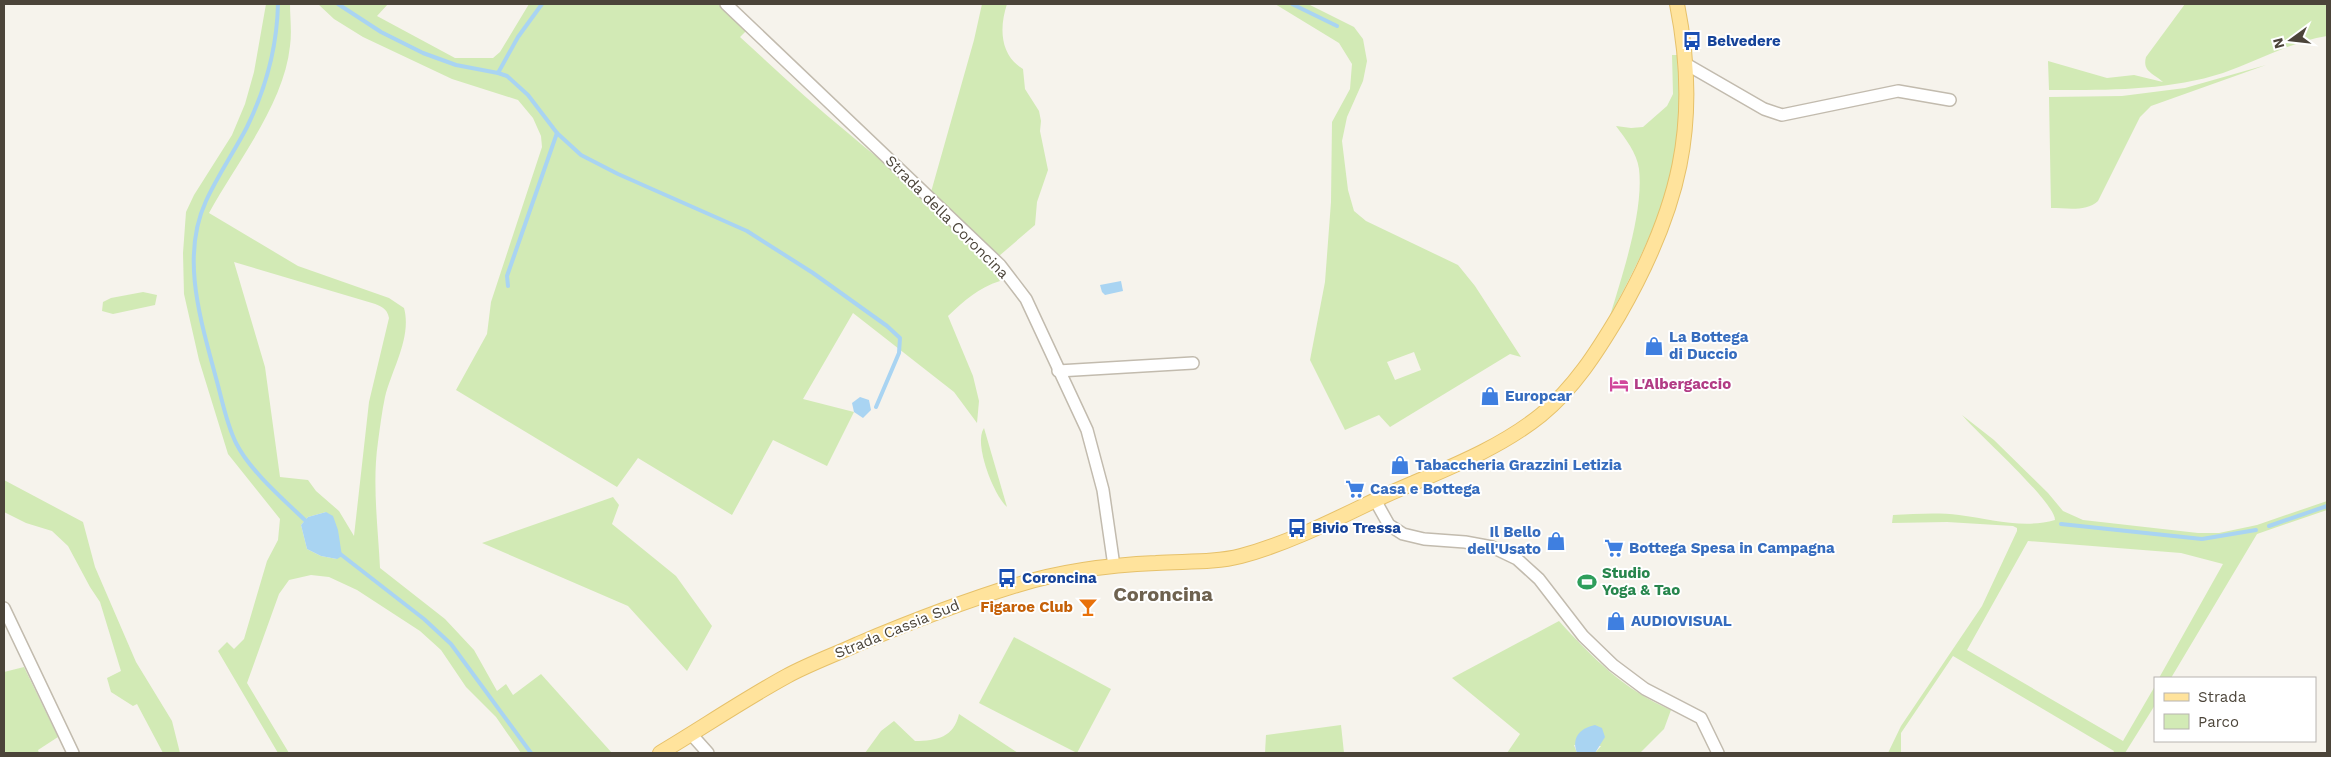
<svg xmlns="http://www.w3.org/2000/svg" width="2331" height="757" viewBox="0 0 2331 757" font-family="'Work Sans',sans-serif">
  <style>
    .green { fill: #d2eab5; fill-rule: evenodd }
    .water { fill: #a9d4f2 }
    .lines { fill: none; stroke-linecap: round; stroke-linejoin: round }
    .stream { stroke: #a9d4f2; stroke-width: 4 }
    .minor-casing { stroke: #c2bbae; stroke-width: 14 }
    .major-casing { stroke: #e6c16a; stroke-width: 16 }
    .minor { stroke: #fff; stroke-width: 11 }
    .major { stroke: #ffe39c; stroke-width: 14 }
    .labels { text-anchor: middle; stroke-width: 4; stroke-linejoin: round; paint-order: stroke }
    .transit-label { font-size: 15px; font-weight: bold; fill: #164399; stroke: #fff; text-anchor: start }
    .street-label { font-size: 15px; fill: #4b4439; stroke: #fff }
    .shop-label { font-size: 15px; font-weight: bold; fill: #366cbe; stroke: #fff; text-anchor: start }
    .hotel-label { font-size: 15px; font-weight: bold; fill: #b23c85; stroke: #fff; text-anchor: start }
    .leisure-label { font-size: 15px; font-weight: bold; fill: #27864d; stroke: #fff; text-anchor: start }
    .food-label { font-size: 15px; font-weight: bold; fill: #c56008; stroke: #fff; text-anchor: end }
    .district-label { font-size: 20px; font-weight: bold; fill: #6e6250; stroke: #fff }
  </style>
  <rect width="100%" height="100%" fill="#f6f3ec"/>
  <g class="green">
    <path d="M 266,4 L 290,4 C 290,17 292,32 290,46 C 284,104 237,162 209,213 L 298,266 L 389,298 L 404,308 C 412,337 392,369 385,397 C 382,411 380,427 378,442 C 372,483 378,527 380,568 L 445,619 L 474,650 L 497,691 L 506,684 L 513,695 L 541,674 L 612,753 L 521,753 L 496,717 L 466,687 L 441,650 L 420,631 L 357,590 L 329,577 L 311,575 L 289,580 L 279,594 L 247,683 L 289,753 L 278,753 L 218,651 L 227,642 L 234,649 L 244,639 L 267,561 L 278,540 L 280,519 L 228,454 L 199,360 L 184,294 L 183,253 L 186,212 L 194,195 L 232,135 L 245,104 L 254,72 ZM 234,262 L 372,303 C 381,306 387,308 389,318 L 369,402 L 354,536 L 339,511 L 316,491 L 308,480 L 280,477 L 265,367 ZM 326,512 L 337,559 L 321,556 L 307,549 L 301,525 L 308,517 Z"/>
    <path d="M 318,4 L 388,4 L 377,16 L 455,58 L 493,58 L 500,52 L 529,4 L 718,4 L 746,31 L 740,37 C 776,70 811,103 848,133 C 901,178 962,223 1000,281 C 978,288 965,300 948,316 L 973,376 L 979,401 L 977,423 L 954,392 L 853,313 L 803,399 L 854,412 L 827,466 L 773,440 L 732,515 L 638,458 L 617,487 L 456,390 L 487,334 L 491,302 L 542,147 L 541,136 L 533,118 L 518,100 L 452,79 L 363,37 L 334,19 Z"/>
    <path d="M 982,4 L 1007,4 C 999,28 1000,55 1023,69 L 1025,89 L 1039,111 L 1041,121 L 1040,131 L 1048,170 L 1037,202 L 1035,225 L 999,256 L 931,192 L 974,40 Z"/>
    <path d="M 1275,4 L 1308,4 L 1354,27 L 1363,39 L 1367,61 L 1363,81 L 1347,117 L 1342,141 L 1348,190 L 1354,211 L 1366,221 L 1458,265 L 1475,286 L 1521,357 L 1510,354 L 1390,427 L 1379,415 L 1345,430 L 1310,360 L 1325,282 L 1331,202 L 1332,122 L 1350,89 L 1352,64 L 1339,43 ZM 1414,352 L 1421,370 L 1395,380 L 1387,362 Z"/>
    <path d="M 2185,4 L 2327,4 L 2327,36 C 2290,42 2258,61 2223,73 C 2167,91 2106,90 2049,90 L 2048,61 L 2107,78 L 2134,75 L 2163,82 C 2154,73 2142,72 2146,57 Z"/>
    <path d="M 1672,55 L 1677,55 C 1679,85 1681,113 1677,143 C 1670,204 1638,262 1610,316 C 1622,276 1644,211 1639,169 C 1637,153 1625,138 1616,126 L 1631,128 L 1643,127 L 1667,106 L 1673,94 Z"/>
    <path d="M 2266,65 L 2151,106 L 2140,117 L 2098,201 C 2086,212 2067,208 2051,208 L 2049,97 L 2122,96 L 2185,88 Z"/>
    <path d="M 143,292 L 157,295 L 155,305 L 113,314 L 102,311 L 103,302 L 111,298 Z"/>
    <path d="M 1962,415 L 1994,440 L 2048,493 L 2063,511 L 2083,520 L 2198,533 L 2219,533 L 2257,525 L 2327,501 L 2327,510 L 2257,534 L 2171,678 L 2159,678 L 2223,564 L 2181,553 L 2028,541 L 1967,650 L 2123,741 L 2155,686 L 2155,705 L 2125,753 L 2113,753 L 2114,751 L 1953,656 L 1901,733 L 1901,753 L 1888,753 L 1901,726 L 1982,606 L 2017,531 L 2017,528 L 2013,526 L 1947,522 L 1892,523 L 1893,515 C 1915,514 1937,512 1959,515 C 1991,519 2023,529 2055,520 C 2055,502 1978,434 1962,415 Z"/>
    <path d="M 984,428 L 1007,507 C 994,496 973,443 984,428 Z"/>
    <path d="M 4,480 L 83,522 L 95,567 L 136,662 L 172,721 L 180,753 L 163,753 L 137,704 L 133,706 L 111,692 L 107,678 L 121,671 L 100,602 L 90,587 L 68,546 L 52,531 L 26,523 L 4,512 Z"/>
    <path d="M 613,497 L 619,505 L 612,524 L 676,576 L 712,626 L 687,671 L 628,606 L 482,543 Z"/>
    <path d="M 1559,621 C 1593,658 1624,690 1671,710 L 1664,729 L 1640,753 L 1595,753 L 1601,746 L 1574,745 L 1577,753 L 1507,753 L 1520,734 L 1452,678 Z"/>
    <path d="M 1014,637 L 1111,689 L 1077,753 L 979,703 Z"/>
    <path d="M 24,667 L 58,737 L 38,750 L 39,753 L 4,753 L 4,672 Z"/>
    <path d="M 959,714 L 1018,753 L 865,753 L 881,731 L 894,721 L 915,741 C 937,741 954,737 959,714 Z"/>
    <path d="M 1341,725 L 1344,753 L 1265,753 L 1266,735 Z"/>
  </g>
  <g class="water">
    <path d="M 1121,281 L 1123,291 L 1105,295 L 1102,292 L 1100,285 Z"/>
    <path d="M 860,397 L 869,400 L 871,410 L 863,418 L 854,412 L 852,403 Z"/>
    <path d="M 326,512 L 333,516 L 338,530 L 342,556 L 337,559 L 321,556 L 307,549 L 301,525 L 308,517 Z"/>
    <path d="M 1595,725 L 1602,728 L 1605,737 L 1595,753 L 1577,753 C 1571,738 1580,728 1595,725 Z"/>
  </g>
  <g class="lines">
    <g class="stream">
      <path d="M 278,4 C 277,47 266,88 247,127 C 234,152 218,175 206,201 C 180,257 201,321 216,378 C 222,399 226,423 236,443 C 250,471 284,500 307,522"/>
      <path d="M 338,4 L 381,32 L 423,53 L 456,65 L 498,73 L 507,76 L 528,95 L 557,133 L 581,155 L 618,174 L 747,231 L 813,273 L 887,326 L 900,338 L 899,353 L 876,407"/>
      <path d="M 1292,4 L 1337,26"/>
      <path d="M 498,73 L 518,37 L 542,4"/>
      <path d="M 508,286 L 507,276 L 557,133"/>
      <path d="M 2061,524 L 2202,539 L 2256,530"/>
      <path d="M 2269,526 L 2327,506"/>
      <path d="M 339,553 L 424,619 L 451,644 L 531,753"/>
    </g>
    <g class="minor-casing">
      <g id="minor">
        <path d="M 726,4 L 1000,265 L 1026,299 L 1087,430 L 1103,490 L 1114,566"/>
        <path d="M 1686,64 L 1764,109 L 1782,115 L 1898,91 L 1950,100"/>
        <path d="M 1058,371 L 1193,363"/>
        <path d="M 1375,500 L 1389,525 L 1403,534 L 1424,539 L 1465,542 L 1492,547 L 1517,559 L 1539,579 L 1583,636 L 1613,665 L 1645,689 L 1701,718 L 1718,753"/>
        <path d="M 4,608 L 73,753"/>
        <path d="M 691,734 L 708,753"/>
      </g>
    </g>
    <g class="major-casing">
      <path id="major" d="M 660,753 C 702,728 743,700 787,676 C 809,664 834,655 858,644 C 910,622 962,602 1017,585 C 1062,571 1109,565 1156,563 C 1184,561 1214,563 1241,556 C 1290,543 1338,518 1384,496 C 1437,472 1495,452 1541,415 C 1574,388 1597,352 1619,315 C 1679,210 1701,124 1677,4"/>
    </g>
    <use href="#minor" class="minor"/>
    <use href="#major" class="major"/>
  </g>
  <defs>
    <g id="bus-bare" transform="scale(1.5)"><path d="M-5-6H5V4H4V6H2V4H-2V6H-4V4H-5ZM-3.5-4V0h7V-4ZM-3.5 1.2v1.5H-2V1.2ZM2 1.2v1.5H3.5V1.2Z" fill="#1a4fb4" stroke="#fff" stroke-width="2.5" paint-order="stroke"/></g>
    <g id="shop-bare" transform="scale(1.5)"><path d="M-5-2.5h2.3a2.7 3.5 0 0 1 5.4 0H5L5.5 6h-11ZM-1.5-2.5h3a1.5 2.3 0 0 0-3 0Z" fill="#3f7fe0" stroke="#fff" stroke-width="2.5" paint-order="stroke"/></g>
    <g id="hotel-bare" transform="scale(1.5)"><path d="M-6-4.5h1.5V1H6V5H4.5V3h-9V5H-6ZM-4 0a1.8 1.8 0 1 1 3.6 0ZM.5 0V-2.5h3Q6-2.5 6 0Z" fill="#d1479c" stroke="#fff" stroke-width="2.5" paint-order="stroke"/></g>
    <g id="supermarket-bare" transform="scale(1.5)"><path d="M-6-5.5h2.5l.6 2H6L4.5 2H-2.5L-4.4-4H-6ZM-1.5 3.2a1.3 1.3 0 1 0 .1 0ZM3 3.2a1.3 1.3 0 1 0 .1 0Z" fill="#3f7fe0" stroke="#fff" stroke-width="2.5" paint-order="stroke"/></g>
    <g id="stadium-bare" transform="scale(1.5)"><path d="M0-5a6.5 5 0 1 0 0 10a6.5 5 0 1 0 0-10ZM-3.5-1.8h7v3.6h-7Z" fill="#2e9e5b" stroke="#fff" stroke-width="2.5" paint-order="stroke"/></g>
    <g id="bar-bare" transform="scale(1.5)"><path d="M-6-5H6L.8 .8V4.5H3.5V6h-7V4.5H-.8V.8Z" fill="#e8710a" stroke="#fff" stroke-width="2.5" paint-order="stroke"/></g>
  </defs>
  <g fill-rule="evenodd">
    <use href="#bus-bare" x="1692" y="41"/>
    <use href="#shop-bare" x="1654" y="346"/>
    <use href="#hotel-bare" x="1619" y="384"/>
    <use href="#shop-bare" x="1490" y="396"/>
    <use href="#shop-bare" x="1400" y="465"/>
    <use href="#supermarket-bare" x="1355" y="489"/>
    <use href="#bus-bare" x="1297" y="528"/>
    <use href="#shop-bare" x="1556" y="541"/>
    <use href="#supermarket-bare" x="1614" y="548"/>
    <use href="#bus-bare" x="1007" y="578"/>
    <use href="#stadium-bare" x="1587" y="582"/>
    <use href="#bar-bare" x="1088" y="607"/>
    <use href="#shop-bare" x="1616" y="621"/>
  </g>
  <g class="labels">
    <g class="transit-label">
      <text x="1707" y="46">Belvedere</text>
      <text x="1312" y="533">Bivio Tressa</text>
      <text x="1022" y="583">Coroncina</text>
    </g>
    <g class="street-label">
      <text transform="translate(947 217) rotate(45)" y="5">Strada della Coroncina</text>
      <text transform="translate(897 629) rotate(-22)" y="5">Strada Cassia Sud</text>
    </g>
    <g class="shop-label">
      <text x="1669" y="342">La Bottega<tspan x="1669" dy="17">di Duccio</tspan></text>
      <text x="1505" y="401">Europcar</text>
      <text x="1415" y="470">Tabaccheria Grazzini Letizia</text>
      <text x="1370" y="494">Casa e Bottega</text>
      <text x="1541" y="537" text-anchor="end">Il Bello<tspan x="1541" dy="17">dell'Usato</tspan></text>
      <text x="1629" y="553">Bottega Spesa in Campagna</text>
      <text x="1631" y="626">AUDIOVISUAL</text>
    </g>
    <g class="hotel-label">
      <text x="1634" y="389">L'Albergaccio</text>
    </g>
    <g class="leisure-label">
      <text x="1602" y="578">Studio<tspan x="1602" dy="17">Yoga &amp; Tao</tspan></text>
    </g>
    <g class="food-label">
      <text x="1073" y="612">Figaroe Club</text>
    </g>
    <g class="district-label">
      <text x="1163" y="601">Coroncina</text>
    </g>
  </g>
  <rect width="2331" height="757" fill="none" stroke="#4b4439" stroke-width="10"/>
  <rect x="2154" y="677" width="162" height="65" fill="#ffffff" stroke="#b7b4b0"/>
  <rect x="2164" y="693" width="25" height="8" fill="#ffe39c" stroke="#b7b4b0"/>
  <text x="2198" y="702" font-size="15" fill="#4b4439">Strada</text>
  <rect x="2164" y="714" width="25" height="15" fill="#d2eab5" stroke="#b7b4b0"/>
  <text x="2198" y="727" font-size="15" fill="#4b4439">Parco</text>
  <g transform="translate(2291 40) rotate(255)" stroke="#ffffff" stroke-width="4" paint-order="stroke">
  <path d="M0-4L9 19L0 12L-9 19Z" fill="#4b4439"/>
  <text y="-8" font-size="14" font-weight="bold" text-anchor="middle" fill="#4b4439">N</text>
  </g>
</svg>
